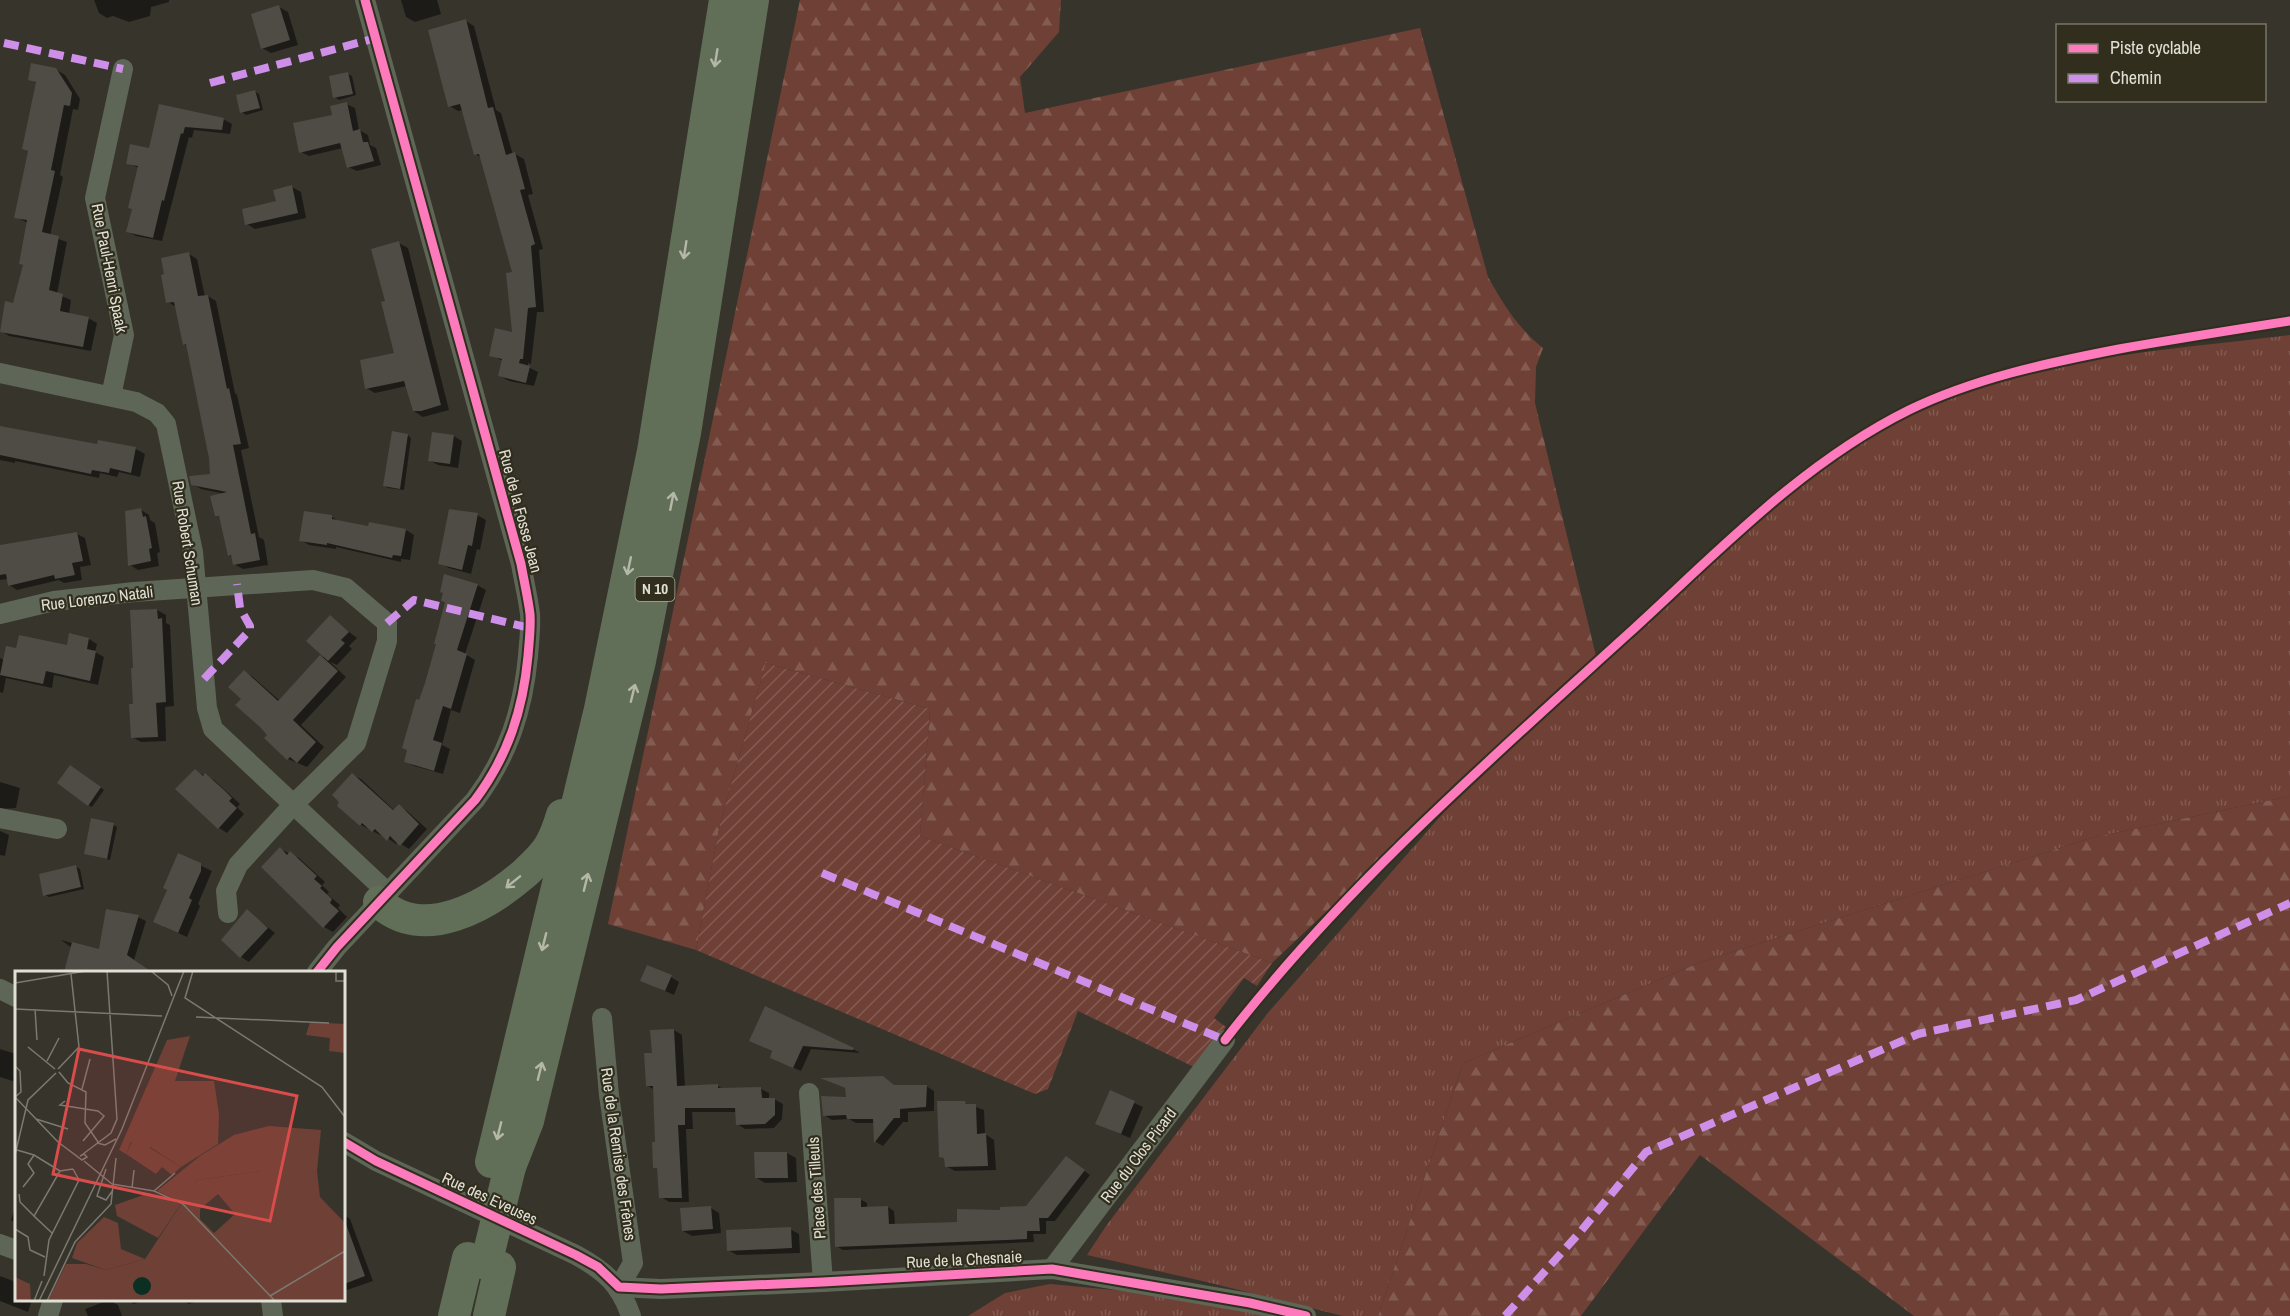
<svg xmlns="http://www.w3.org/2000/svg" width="2290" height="1316" viewBox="0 0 2290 1316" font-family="'Archivo Narrow',sans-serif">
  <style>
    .grass { fill: url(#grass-tufts) }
    .forest { fill: url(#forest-firs) }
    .garden { fill: url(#garden-furrows) }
    .shadow { fill: #0007 }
    .building { fill: #4f4b45 }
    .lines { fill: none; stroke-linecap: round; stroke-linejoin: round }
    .minor { stroke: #5e6657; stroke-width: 20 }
    .primary { stroke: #626f58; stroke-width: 32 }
    .primary-bridge { stroke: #626f58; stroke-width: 32 }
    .quiet { stroke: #ce8fe9; stroke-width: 8; stroke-dasharray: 15 8; stroke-linecap: butt }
    .cycleway-casing { stroke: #312e1d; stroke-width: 13 }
    .cycleway { stroke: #fd7abc; stroke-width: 9 }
    .oneway { stroke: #b5b8a9 }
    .labels { text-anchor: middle; stroke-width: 4.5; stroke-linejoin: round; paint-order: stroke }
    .shield { fill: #312e1d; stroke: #acab9e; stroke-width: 1.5 }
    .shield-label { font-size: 15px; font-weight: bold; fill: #e1e0d5 }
    .street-label { font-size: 16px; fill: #e1e0d5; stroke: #312e1d }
    .inset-road { fill: none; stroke: #7b7970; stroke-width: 1.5 }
    .view { fill: #d84d4b; fill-opacity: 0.15; stroke: #d84d4b; stroke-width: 3 }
    .inset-edge { fill: none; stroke: #e1e0d5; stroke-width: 3 }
  </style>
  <defs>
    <pattern id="grass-tufts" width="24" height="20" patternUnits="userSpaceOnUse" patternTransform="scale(1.5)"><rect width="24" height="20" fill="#6f4035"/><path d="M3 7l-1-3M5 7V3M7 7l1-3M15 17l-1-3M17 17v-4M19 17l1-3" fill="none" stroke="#835b51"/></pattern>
    <pattern id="forest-firs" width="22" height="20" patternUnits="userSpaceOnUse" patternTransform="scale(1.5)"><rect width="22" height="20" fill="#6f4035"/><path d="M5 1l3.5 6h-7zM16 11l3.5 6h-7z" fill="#835b51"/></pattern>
    <pattern id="garden-furrows" width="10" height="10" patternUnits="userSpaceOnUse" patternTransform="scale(1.5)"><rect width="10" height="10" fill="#6f4035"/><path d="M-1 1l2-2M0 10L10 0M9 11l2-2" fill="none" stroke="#835b51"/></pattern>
  </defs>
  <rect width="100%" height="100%" fill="#37342c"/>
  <g class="grass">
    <path d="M 2290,335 L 2290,796 L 2091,838 L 1701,962 L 1463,1063 L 1378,1316 L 1343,1316 L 1211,1283 L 1087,1255 L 1106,1226 L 1267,1014 L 1445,811 L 1743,531 C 1794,488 1854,438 1914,411 C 2032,357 2163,351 2290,335 Z"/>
    <path d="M 1050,1284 L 1178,1296 L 1266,1316 L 968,1316 L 1005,1293 Z"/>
  </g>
  <g class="forest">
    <path d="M 800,0 L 1061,0 L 1059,32 L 1020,77 L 1025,113 L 1420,28 L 1488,277 C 1504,305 1517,327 1543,348 L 1536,367 L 1535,403 L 1596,656 L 1272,963 L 920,836 L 930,709 L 766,663 L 720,824 L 696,950 L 608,924 Z"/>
    <path d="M 2290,796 L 2290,1316 L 1914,1316 L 1700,1155 L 1581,1316 L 1378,1316 L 1463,1063 L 1701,962 L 2091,838 Z"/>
  </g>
  <path class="garden" d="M 766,663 L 930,709 L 920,836 L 1272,963 L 1257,986 L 1244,978 L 1214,1018 L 1226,1027 L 1198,1069 L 1078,1011 L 1048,1089 L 1035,1094 L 696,950 L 720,824 Z"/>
  <g class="shadow">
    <path d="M 94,0 L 169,0 L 169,2 L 151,7 L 150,16 L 129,22 L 113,16 L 107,18 L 99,13 Z"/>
    <path d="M 401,0 L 437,0 L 441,14 L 415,22 L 406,17 Z"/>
    <path d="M 279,7 L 288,12 L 298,45 L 271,53 L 262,48 Z"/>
    <path d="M 466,21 L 474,26 L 496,110 L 501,113 L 513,155 L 515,154 L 524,159 L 533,194 L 528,195 L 543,249 L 539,250 L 544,312 L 537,312 L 531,364 L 528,363 L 528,367 L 538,372 L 534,386 L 509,381 L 500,376 L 503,361 L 491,355 L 514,334 L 514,274 L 482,158 L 475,154 L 463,110 L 458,111 L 450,106 Z"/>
    <path d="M 55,69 L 65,75 L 80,99 L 78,110 L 73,109 L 60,175 L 63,177 L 50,236 L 67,242 L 57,294 L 71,300 L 69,314 L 88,318 L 97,323 L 91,351 L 9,336 L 1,331 L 14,305 L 25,266 L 20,264 L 28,223 L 16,217 L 29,152 L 24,149 L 38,84 L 30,79 Z"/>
    <path d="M 348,74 L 352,76 L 356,95 L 339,100 L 335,97 Z"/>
    <path d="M 255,92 L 259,94 L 263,110 L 246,115 L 242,112 Z"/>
    <path d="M 346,104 L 355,108 L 359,130 L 368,135 L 370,145 L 376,148 L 381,165 L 357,171 L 348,167 L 343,148 L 309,156 L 301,152 Z"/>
    <path d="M 160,106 L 223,119 L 232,124 L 230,134 L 194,130 L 192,138 L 189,137 L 162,241 L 136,236 L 127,231 L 133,209 L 139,168 L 128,163 L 150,150 Z"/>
    <path d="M 292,187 L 301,192 L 306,218 L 255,229 L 247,224 L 278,202 Z"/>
    <path d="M 399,243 L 408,248 L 449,410 L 423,417 L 415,412 L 407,386 L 375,393 L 366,388 L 396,354 L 387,302 Z"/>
    <path d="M 189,254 L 197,259 L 205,297 L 208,296 L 216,301 L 235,393 L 237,395 L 249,448 L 241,450 L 259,537 L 264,540 L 268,565 L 243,569 L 234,564 L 232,557 L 229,555 L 221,518 L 216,515 L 225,494 L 201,489 L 192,484 L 212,475 L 188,346 L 184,344 L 176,307 L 168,302 Z"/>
    <path d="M 0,427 L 98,446 L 99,441 L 136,449 L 145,454 L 140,477 L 119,472 L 117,477 L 100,473 L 99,478 L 15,461 L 15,463 L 0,460 Z"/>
    <path d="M 408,435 L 411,438 L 404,490 L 388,488 L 385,486 Z"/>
    <path d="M 454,436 L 462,441 L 458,468 L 438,465 L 429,460 Z"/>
    <path d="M 141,510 L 149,515 L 150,520 L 155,523 L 160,552 L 157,553 L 159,566 L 138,570 L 130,565 Z"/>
    <path d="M 477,515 L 486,520 L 480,550 L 477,549 L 471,574 L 449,568 L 440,563 Z"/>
    <path d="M 332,517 L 340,522 L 370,528 L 370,524 L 406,530 L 414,535 L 410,560 L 401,559 L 401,562 L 336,547 L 336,549 L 309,545 L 301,540 Z"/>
    <path d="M 77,534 L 85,538 L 91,565 L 80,567 L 82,580 L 64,583 L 59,580 L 17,590 L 9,585 L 8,579 L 0,580 L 0,547 Z"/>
    <path d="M 477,585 L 486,590 L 465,654 L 475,660 L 460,713 L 451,710 L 442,745 L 450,749 L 443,774 L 414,766 L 405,761 L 420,702 Z"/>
    <path d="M 157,610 L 166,615 L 166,623 L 170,625 L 174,706 L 165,707 L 166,741 L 141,742 L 132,737 L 135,705 Z"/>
    <path d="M 330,617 L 357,638 L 349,646 L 352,649 L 337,665 L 330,662 L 346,677 L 301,725 L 324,747 L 307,767 L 288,759 L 243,699 L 245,672 L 253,677 L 280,701 L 320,656 L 328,659 Z"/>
    <path d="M 89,639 L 97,644 L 95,652 L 104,657 L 98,685 L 54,675 L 52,688 L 6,678 L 3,693 L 0,692 L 0,658 L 6,661 L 68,647 Z"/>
    <path d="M 75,769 L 104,790 L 92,807 L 88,805 Z"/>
    <path d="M 195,771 L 214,780 L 240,804 L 237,807 L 244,814 L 227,833 L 219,828 Z"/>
    <path d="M 352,775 L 361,779 L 395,811 L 399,806 L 407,811 L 427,829 L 409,849 L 398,842 L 396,844 L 383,835 L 382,836 L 361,825 L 339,805 Z"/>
    <path d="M 0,782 L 20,788 L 16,808 L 0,809 Z"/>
    <path d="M 113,825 L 117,827 L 110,860 L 86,854 Z"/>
    <path d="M 0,831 L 9,835 L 5,856 L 0,855 Z"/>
    <path d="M 280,849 L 299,858 L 325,882 L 322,885 L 329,892 L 327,894 L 340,905 L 338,908 L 347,917 L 333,932 L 324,927 L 263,867 Z"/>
    <path d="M 179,855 L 212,871 L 198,904 L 200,906 L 187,937 L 164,927 L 169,889 Z"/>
    <path d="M 76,867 L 80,869 L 84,889 L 49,897 L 45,895 Z"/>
    <path d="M 248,911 L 275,933 L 249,962 L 241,957 Z"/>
    <path d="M 138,917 L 146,921 L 134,960 L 151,972 L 106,972 L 102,970 L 102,972 L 65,972 L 72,948 L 61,940 L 100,951 Z"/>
    <path d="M 671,977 L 679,982 L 674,995 L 642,981 Z"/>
    <path d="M 674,1030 L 682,1035 L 685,1087 L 718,1086 L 723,1089 L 761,1089 L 769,1093 L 769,1100 L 774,1099 L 783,1104 L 782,1119 L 774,1128 L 745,1129 L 737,1124 L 737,1112 L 692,1112 L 693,1129 L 686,1129 L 689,1202 L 669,1202 L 661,1197 L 659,1170 L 655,1167 L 657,1143 L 655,1090 L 648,1086 L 654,1054 Z"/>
    <path d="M 751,1041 L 853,1049 L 860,1053 L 811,1049 L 801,1071 L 771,1058 L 773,1052 Z"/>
    <path d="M 0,1049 L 16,1054 L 16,1082 L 0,1077 Z"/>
    <path d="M 883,1078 L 896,1087 L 926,1086 L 934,1091 L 934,1111 L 908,1112 L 908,1122 L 903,1122 L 883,1146 L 876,1142 L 875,1123 L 856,1123 L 849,1119 L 832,1120 L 824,1115 L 847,1099 L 847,1089 L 826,1080 Z"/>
    <path d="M 1111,1092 L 1143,1107 L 1130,1138 L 1097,1124 Z"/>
    <path d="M 965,1103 L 984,1110 L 985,1134 L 994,1140 L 996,1170 L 955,1171 L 946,1166 Z"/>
    <path d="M 787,1153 L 796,1158 L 797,1182 L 765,1183 L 757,1178 Z"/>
    <path d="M 1073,1162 L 1090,1175 L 1055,1221 L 1046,1221 L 1046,1234 L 1033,1234 L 1034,1242 L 843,1250 L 836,1246 L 860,1199 L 867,1203 L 867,1208 L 888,1207 L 894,1211 L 895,1225 L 959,1224 L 1002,1211 L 1027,1208 Z"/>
    <path d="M 16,1204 L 16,1223 L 11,1220 Z"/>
    <path d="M 711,1208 L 719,1213 L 721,1233 L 692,1236 L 683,1231 Z"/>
    <path d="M 344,1215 L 350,1219 L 373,1281 L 347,1290 L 344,1288 Z"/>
    <path d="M 790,1229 L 799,1234 L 800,1253 L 737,1255 L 728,1250 Z"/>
    <path d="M 0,1276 L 16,1282 L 16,1300 L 32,1300 L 28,1312 L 0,1301 Z"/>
    <path d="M 109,1300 L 118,1305 L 122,1316 L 88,1316 L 85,1309 Z"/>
    <path d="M 127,1300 L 126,1300 L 145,1300 L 134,1304 Z"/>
    <path d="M 182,1300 L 201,1300 L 189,1304 Z"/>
  </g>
  <g class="building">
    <path d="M 279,5 L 290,40 L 261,49 L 251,14 Z"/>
    <path d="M 466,19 L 488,108 L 493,107 L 506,155 L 515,152 L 525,189 L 520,190 L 535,244 L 531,246 L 536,307 L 528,308 L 523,359 L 520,359 L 519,363 L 530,366 L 526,383 L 498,376 L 502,359 L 489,356 L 495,328 L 512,332 L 506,273 L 512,272 L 479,154 L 474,155 L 460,104 L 448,107 L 428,30 Z"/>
    <path d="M 31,63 L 56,68 L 72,93 L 70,106 L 64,105 L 51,170 L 55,171 L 42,232 L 59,236 L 49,290 L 63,294 L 60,311 L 89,317 L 83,347 L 0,332 L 5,301 L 13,303 L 23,265 L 19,264 L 27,220 L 14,218 L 28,151 L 22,149 L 36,82 L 28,80 Z"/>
    <path d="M 348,72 L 353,94 L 333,98 L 329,76 Z"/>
    <path d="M 255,90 L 260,108 L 240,113 L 236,95 Z"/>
    <path d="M 347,102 L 353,131 L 360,129 L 363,142 L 368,142 L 374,161 L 347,168 L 340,143 L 299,153 L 293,123 L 332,115 L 330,106 Z"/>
    <path d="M 159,104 L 224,118 L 222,130 L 185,127 L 183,134 L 181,133 L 164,201 L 162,200 L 153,238 L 126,232 L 132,209 L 128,208 L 138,166 L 126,164 L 130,144 L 149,148 Z"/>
    <path d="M 292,185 L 298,213 L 245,225 L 242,209 L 276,201 L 273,190 Z"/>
    <path d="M 399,241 L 441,405 L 421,411 L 413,411 L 404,381 L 365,389 L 360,360 L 394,353 L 381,302 L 385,301 L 371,249 Z"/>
    <path d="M 189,252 L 198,296 L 208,295 L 227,389 L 229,388 L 241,444 L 233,445 L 251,534 L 255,533 L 260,560 L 233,565 L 231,555 L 228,556 L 219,516 L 215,516 L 210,496 L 227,492 L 191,485 L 189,476 L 210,474 L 209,459 L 186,344 L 183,345 L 174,302 L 166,303 L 161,275 L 164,274 L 161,258 Z"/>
    <path d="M 0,426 L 97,444 L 98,440 L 136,447 L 131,473 L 110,468 L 109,473 L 92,470 L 91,474 L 0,455 Z"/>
    <path d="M 392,431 L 408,434 L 400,489 L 383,486 Z"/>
    <path d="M 432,432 L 454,435 L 450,464 L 428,461 Z"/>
    <path d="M 141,508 L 143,517 L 146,516 L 152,548 L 149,549 L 151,561 L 128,566 L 125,511 Z"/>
    <path d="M 449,509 L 478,513 L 472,546 L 468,545 L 462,570 L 438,564 Z"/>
    <path d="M 304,511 L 332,515 L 332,519 L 368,526 L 369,522 L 406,529 L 401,556 L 393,555 L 392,558 L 327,543 L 327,545 L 299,541 Z"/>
    <path d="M 77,532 L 83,561 L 72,563 L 75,575 L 55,579 L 54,575 L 8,586 L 6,574 L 0,575 L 0,545 Z"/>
    <path d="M 444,574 L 478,584 L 457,650 L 467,654 L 451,709 L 443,706 L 433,740 L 442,743 L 434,771 L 404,762 L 407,750 L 402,748 L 416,699 L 419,700 L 425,683 L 436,644 L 434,644 L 445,602 L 441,601 L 443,593 L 440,592 Z"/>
    <path d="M 157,609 L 158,619 L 162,618 L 166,702 L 156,703 L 158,737 L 131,738 L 129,704 L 133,704 L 131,668 L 133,668 L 130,610 Z"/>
    <path d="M 330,615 L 349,632 L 341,640 L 345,643 L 328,661 L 306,641 Z"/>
    <path d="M 69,633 L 89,638 L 87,649 L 96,651 L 90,681 L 46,671 L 43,684 L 0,675 L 6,646 L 16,648 L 19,635 L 67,645 Z"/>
    <path d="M 320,655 L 338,671 L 293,720 L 316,742 L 297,763 L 290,757 L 287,760 L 264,738 L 267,735 L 261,728 L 235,705 L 241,699 L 228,687 L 244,670 L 278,701 Z"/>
    <path d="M 70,765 L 101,787 L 88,806 L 57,783 Z"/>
    <path d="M 195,769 L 203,776 L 205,773 L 224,790 L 232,798 L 229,801 L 237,808 L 218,829 L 175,789 Z"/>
    <path d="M 352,773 L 393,810 L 399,804 L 419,824 L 400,846 L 390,836 L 387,841 L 375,829 L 372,832 L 362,823 L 360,826 L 337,806 L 339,802 L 332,795 Z"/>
    <path d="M 91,818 L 114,823 L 107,859 L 84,854 Z"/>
    <path d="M 280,847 L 287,855 L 290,851 L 317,876 L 314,879 L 322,886 L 320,888 L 332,899 L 330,903 L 339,911 L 323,928 L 261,867 Z"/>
    <path d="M 178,853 L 201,863 L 201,871 L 189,898 L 192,900 L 178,933 L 153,922 L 167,890 L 163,888 Z"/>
    <path d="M 76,865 L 81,887 L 43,896 L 39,874 Z"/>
    <path d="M 106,909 L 139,915 L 127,955 L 152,972 L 64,972 L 72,942 L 99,949 Z"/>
    <path d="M 247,909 L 268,928 L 240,958 L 221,940 Z"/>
    <path d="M 647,965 L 672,975 L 665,991 L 640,981 Z"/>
    <path d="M 765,1006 L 854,1048 L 853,1050 L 803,1046 L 793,1068 L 770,1058 L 772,1051 L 749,1041 Z"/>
    <path d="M 674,1029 L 677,1086 L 718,1084 L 718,1088 L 761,1087 L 762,1098 L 775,1098 L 775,1115 L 765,1124 L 736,1125 L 735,1108 L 685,1108 L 685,1125 L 678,1125 L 682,1198 L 659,1198 L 657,1168 L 653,1168 L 652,1142 L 655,1142 L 653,1086 L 646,1086 L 644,1053 L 652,1053 L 650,1030 Z"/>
    <path d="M 883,1076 L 894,1085 L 927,1085 L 926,1107 L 900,1109 L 900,1118 L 894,1118 L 874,1143 L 873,1119 L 847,1119 L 846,1115 L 823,1116 L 821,1096 L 846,1097 L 845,1088 L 820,1078 Z"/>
    <path d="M 1110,1090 L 1135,1101 L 1121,1134 L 1095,1124 Z"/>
    <path d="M 937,1101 L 965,1101 L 966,1104 L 976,1104 L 977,1134 L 986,1133 L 988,1166 L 945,1167 L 944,1158 L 939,1157 Z"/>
    <path d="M 754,1152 L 787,1152 L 788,1178 L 755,1178 Z"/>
    <path d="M 1066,1156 L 1085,1170 L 1048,1218 L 1039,1218 L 1040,1231 L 1027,1231 L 1027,1239 L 835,1247 L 834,1198 L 861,1198 L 861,1207 L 888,1206 L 889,1224 L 957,1222 L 957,1209 L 1000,1210 L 1000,1207 L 1026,1206 Z"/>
    <path d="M 711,1206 L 713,1229 L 682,1231 L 680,1208 Z"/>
    <path d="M 344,1224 L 346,1224 L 365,1276 L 344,1284 Z"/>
    <path d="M 791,1227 L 792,1248 L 727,1251 L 726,1230 Z"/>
  </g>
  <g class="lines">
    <g class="minor">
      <path d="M 0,373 L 136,402 L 157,413 L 166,424 L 193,552 L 207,708 L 213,729 L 388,893"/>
      <path d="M 111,396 L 124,335 L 95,198 L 123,69"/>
      <path d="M 0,614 L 54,601 L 134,592 L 313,580 L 346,588 L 387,623 L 387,641 L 356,743 L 293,805 L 238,865 L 226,891 L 228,913"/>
      <path d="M 0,818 L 57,829"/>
      <path d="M 317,972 L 337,947 L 475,800 C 508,756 523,710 528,656 C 529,642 531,628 530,614 C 528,598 524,581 521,564 L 365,0"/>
      <path d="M 0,989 L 16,997"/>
      <path d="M 602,1018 L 609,1095 L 633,1263 L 619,1287"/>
      <path d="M 809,1093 L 823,1282"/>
      <path d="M 344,1142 L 376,1161 L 576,1255 C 605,1271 620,1284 631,1316"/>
      <path d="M 0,1244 L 16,1250"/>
      <path d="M 1052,1269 L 1225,1040"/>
      <path d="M 619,1287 L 661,1289 L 823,1282 L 1052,1269 L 1250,1303 L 1306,1316"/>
      <path d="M 271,1300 L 273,1316"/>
      <path d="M 48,1316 L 53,1300"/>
    </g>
    <g class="primary">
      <path d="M 379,902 C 423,944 488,905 525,873 C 534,864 544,856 550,845 C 555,836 559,825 562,815"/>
      <path d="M 491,1162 L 600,709 L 653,451 L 725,0"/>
      <path d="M 510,1167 L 528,1121 L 640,661 L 685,433 L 753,0"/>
      <path d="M 454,1316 L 468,1258"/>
      <path d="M 489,1316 L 500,1267"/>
    </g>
    <path class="primary-bridge" d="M 486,1264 L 510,1167"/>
    <g class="quiet">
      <path d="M 4,43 L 123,69"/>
      <path d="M 210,83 L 376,38"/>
      <path d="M 387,623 L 414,600 L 530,628"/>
      <path d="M 204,679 L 250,630 L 250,626 L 240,608 L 237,584"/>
      <path d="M 822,873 L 1225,1040 L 1228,1035"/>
      <path d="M 1505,1316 L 1581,1231 L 1646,1152 L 1918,1034 L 2076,1000 L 2290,903"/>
    </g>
    <g class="cycleway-casing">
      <g id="cycleway">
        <path d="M 317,972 L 337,947 L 475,800 C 508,756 523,710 528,656 C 529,642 531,628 530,614 C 528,598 524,581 521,564 L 365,0"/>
        <path d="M 1225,1040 C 1342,889 1487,762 1628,634 C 1716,554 1800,464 1909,410 C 1975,378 2047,363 2119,349 C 2176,339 2233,330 2290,321"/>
        <path d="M 344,1142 L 376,1161 L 576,1255 L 598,1267 L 619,1287 L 661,1289 L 823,1282 L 1052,1269 L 1250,1303 L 1306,1316"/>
      </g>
    </g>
    <use href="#cycleway" class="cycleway"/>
  </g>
  <defs><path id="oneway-shaft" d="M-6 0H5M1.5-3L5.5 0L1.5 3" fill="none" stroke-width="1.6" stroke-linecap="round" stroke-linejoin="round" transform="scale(1.5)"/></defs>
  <g class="oneway">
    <use href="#oneway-shaft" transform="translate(716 58) rotate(99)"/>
    <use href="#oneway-shaft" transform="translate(685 250) rotate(99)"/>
    <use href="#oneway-shaft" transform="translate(672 501) rotate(-79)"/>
    <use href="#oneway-shaft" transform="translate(629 566) rotate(102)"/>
    <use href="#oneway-shaft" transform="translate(633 693) rotate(-76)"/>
    <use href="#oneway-shaft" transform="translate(513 882) rotate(141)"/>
    <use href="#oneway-shaft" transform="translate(586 882) rotate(-76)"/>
    <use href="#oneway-shaft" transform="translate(544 942) rotate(104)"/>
    <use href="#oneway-shaft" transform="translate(540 1071) rotate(-76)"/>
    <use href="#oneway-shaft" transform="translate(499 1131) rotate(104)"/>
  </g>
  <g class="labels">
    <rect class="shield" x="635.5" y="577" width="39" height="24" rx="4.5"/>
    <g class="shield-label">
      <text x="655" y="594">N 10</text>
    </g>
    <g class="street-label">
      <text transform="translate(110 268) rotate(79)" y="6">Rue Paul-Henri Spaak</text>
      <text transform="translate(521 511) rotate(75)" y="6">Rue de la Fosse Jean</text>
      <text transform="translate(188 543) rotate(81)" y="6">Rue Robert Schuman</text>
      <text transform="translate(97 598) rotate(-7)" y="6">Rue Lorenzo Natali</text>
      <text transform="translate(619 1154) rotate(82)" y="6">Rue de la Remise des Frênes</text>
      <text transform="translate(1138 1155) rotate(-53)" y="6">Rue du Clos Picard</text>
      <text transform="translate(816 1188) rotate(-94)" y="6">Place des Tilleuls</text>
      <text transform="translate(490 1198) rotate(25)" y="6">Rue des Eveuses</text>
      <text transform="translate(964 1259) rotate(-3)" y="6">Rue de la Chesnaie</text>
    </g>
  </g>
  <g transform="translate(15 971)">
    <rect width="330" height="330" fill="#37342c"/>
    <path d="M 295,51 L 330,53 L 330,82 L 314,80 L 315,67 L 291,64 ZM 254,155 L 306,159 L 302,200 L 246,200 L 182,209 L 168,232 L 142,220 L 185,185 L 219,164 ZM 134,222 L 166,233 L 143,267 L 102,245 L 100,234 Z" fill="#6f4035"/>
    <path d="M 175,65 L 160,110 L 199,110 L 204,143 L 203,173 L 166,196 L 135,176 L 116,171 L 111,183 L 104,179 L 152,69 ZM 246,200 L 302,200 L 305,226 L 330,252 L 330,330 L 33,330 L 51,293 L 71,293 L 91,299 L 130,288 L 182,209 ZM 203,223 L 220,243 L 199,262 L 185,248 L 185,238 Z" fill="#6f4035" fill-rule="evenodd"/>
    <path d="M 89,246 L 103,252 L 106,278 L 130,288 L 91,299 L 57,287 L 62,272 Z" fill="#6f4035"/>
    <path d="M 124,157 L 139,165 L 135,177 L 166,196 L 157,204 L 147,196 L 141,203 L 111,183 Z" fill="#6f4035"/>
    <path d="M 0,306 L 15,313 L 16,330 L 0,330 Z" fill="#6f4035"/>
    <path d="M118 315a9 9 0 1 1 18 0a9 9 0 1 1-18 0Z" fill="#0b2f22"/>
    <path class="inset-road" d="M 136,0 L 153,14 L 157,25M 178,0 L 170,27 L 307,116 L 330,146M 321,0 L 321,10 L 330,10M 0,12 L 71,0M 0,38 L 147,45M 20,38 L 22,69M 181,46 L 314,52M 13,76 L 40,98M 32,90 L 44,67M 0,95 L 5,100 L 6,121 L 0,126M 43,98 L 64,76 L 56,3M 44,101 L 53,112 L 71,121 L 70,152 L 83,171M 67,118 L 75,88M 0,126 L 43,171 L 67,189 L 72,186 L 69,183 L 65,185M 50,130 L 45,134 L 83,140 L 89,145 L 68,170M 21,148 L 53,158M 82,172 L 90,174 L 101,168M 2,179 L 19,184 L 45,200M 68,183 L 96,162 L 102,148 L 92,0M 0,184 L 13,129 L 41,102M 69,190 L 97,213M 91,198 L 82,225 L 91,229 L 98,219M 97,213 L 139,220 L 168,233 L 260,330M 8,216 L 19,202 L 13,193 L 19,184M 117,217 L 119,199M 139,220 L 160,202M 4,223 L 5,231 L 19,245M 0,258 L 13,266 L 15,279 L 30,286M 37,262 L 19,245 L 45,200 L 58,198M 29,305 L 34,269 L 64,209 L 58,198M 255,325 L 330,280M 19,330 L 27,310M 24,330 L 107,158 L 169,0M 32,330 L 60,271 L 96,233 L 101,187"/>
    <path class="view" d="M 64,78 L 282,125 L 255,250 L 38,203 Z"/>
    <rect width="330" height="330" class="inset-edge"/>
  </g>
  <rect x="2056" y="24" width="210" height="78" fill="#312e1d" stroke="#777567" stroke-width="1.5"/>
  <rect x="2068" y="44" width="30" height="9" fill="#fd7abc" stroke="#777567" stroke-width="1.5"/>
  <text x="2110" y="54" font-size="18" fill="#e1e0d5">Piste cyclable</text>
  <rect x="2068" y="74" width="30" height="9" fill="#ce8fe9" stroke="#777567" stroke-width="1.5"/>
  <text x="2110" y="84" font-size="18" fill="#e1e0d5">Chemin</text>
</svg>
